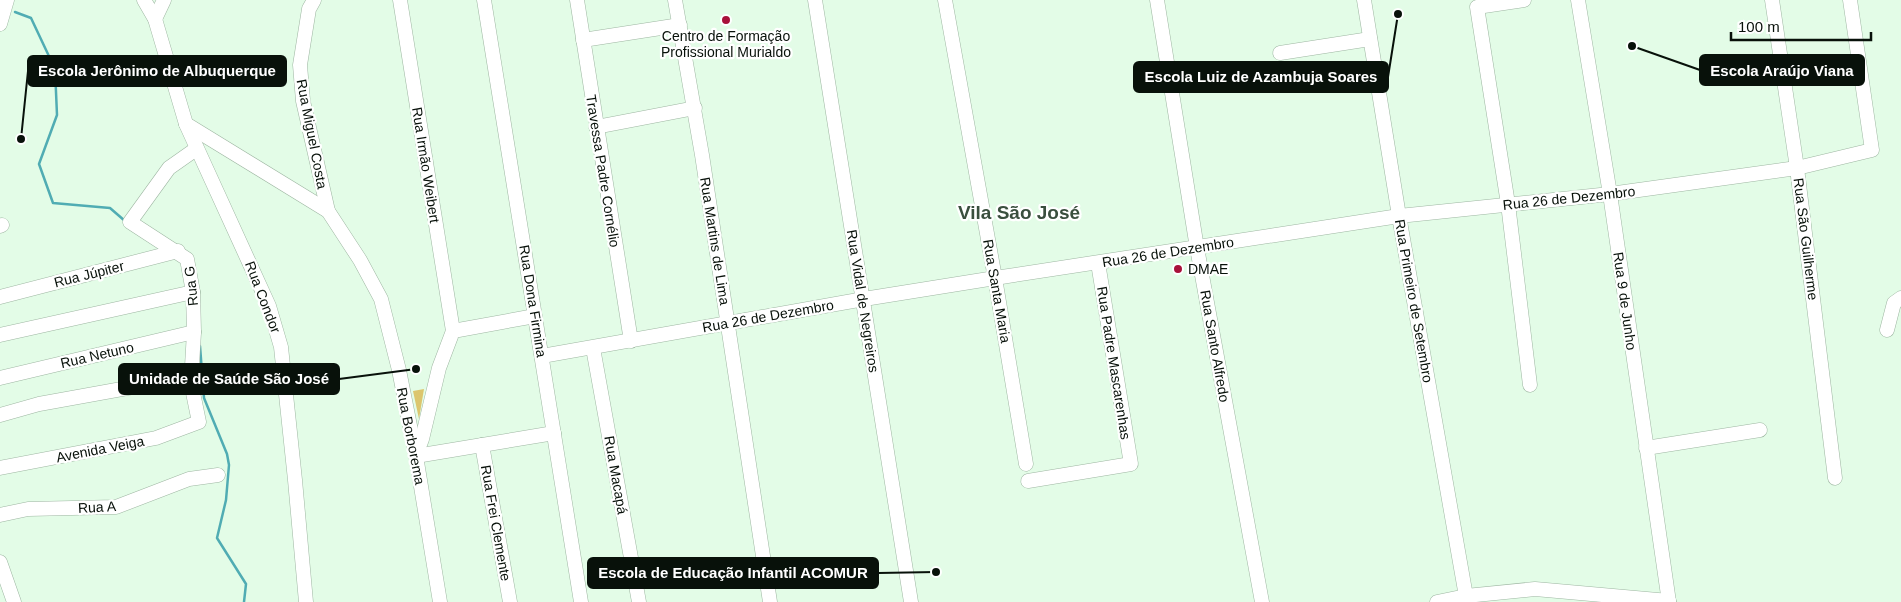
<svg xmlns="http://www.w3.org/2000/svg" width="1901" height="602" viewBox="0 0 1901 602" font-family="Arial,sans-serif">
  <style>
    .green { fill: #dcc66e }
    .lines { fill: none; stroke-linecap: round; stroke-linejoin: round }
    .stream { stroke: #50acb3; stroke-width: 2.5 }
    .minor-casing { stroke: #9eb6a2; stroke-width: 15 }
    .minor { stroke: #fff; stroke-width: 14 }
    .poi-dot { fill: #a8113a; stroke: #fff; stroke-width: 2 }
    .labels { text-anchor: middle; stroke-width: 4.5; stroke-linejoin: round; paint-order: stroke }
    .poi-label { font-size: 14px; fill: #08110a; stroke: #fff }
    .street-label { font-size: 14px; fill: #08110a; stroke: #fff }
    .district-label { font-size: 19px; font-weight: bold; fill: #3a4f3e; stroke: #fff }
    .leader { fill: none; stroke: #08110a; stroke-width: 2 }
    .callout-dot { fill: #08110a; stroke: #fff; stroke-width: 2 }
    .callout { fill: #08110a; stroke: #08110a; stroke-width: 2 }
    .callout-label { font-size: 15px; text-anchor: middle; font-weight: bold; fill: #fff }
  </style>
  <rect width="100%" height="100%" fill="#e3fce7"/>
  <path class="green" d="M 424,389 L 419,419 L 413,391 Z"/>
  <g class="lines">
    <g class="stream">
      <path d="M 15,12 L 31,18 L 55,69 L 57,115 L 39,164 L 53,203 L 110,208 L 125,221"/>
      <path d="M 200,346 L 204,398 L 227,454 L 229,465 L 226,500 L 217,538 L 246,584 L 244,602"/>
    </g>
    <g class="minor-casing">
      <g id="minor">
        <path d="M 144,0 L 155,19 L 186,124 L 269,306 L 281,347 L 295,480 L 306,602"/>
        <path d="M 314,0 L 309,9 L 300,65 L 303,101 L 328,211"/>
        <path d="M 400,0 L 453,331"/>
        <path d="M 484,0 L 581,602"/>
        <path d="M 577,0 L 631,341"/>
        <path d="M 675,0 L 702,155 L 770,602"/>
        <path d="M 815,0 L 911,602"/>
        <path d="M 945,0 L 995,278 L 1026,464"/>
        <path d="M 1157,0 L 1197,248 L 1262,602"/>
        <path d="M 1364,0 L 1399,216 L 1467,602"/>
        <path d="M 1524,0 L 1477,7 L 1508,204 L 1530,385"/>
        <path d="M 1578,0 L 1610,194 L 1669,602"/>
        <path d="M 1772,0 L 1797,168 L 1835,478"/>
        <path d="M 155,19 L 164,0"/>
        <path d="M 0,24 L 7,0"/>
        <path d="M 583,40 L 680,25"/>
        <path d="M 1280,53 L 1370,39"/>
        <path d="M 186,124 L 328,211 L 360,260 L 381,299 L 399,370 L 416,456 L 440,602"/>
        <path d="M 596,127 L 695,108"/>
        <path d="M 0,226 L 2,225"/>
        <path d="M 0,297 L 178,251"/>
        <path d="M 1887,330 L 1894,303 L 1901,298"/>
        <path d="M 0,335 L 193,292"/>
        <path d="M 593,348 L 639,602"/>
        <path d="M 542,356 L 864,299 L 995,278 L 1399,216 L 1610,194 L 1797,168 L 1872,150 L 1850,0"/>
        <path d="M 0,378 L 194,332"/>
        <path d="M 0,415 L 39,404 L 144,385 L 191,383"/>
        <path d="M 482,445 L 510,602"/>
        <path d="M 1646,448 L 1760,430"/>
        <path d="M 416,455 L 422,439 L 439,368 L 453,331 L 535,316"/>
        <path d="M 416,456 L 554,433"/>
        <path d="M 0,468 L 156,438 L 199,422 L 191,383 L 194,332 L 193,292 L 187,259 L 130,222 L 169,168 L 196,149"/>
        <path d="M 1028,481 L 1131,464 L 1098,263"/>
        <path d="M 0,515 L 28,509 L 116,507 L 189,479 L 218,475"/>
        <path d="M 0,562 L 14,602"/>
        <path d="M 1437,602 L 1466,596 L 1535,589 L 1669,601"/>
      </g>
    </g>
    <use href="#minor" class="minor"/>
  </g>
  <g class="poi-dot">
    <circle cx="726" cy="20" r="5"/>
    <circle cx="1178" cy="269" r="5"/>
  </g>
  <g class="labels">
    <g class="poi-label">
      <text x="726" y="41">Centro de Formação<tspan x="726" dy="16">Profissional Murialdo</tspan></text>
      <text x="1188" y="274" text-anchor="start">DMAE</text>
    </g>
    <g class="street-label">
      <text transform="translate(312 134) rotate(79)" y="5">Rua Miguel Costa</text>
      <text transform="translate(426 165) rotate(81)" y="5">Rua Irmão Weibert</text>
      <text transform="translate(603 171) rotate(81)" y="5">Travessa Padre Cornélio</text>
      <text transform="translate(1569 198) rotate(-6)" y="5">Rua 26 de Dezembro</text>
      <text transform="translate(1806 239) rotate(83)" y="5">Rua São Guilherme</text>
      <text transform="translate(715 241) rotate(81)" y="5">Rua Martins de Lima</text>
      <text transform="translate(1168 252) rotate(-9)" y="5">Rua 26 de Dezembro</text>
      <text transform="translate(89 274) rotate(-14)" y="5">Rua Júpiter</text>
      <text transform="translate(191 286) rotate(-96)" y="5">Rua G</text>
      <text transform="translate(997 291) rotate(80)" y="5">Rua Santa Maria</text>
      <text transform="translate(263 297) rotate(69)" y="5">Rua Condor</text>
      <text transform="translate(533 301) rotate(81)" y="5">Rua Dona Firmina</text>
      <text transform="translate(863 301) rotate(81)" y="5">Rua Vidal de Negreiros</text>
      <text transform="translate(1414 301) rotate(80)" y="5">Rua Primeiro de Setembro</text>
      <text transform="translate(1625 301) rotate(82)" y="5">Rua 9 de Junho</text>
      <text transform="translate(768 316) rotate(-10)" y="5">Rua 26 de Dezembro</text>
      <text transform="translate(1215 346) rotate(80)" y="5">Rua Santo Alfredo</text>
      <text transform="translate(97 355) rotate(-13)" y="5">Rua Netuno</text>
      <text transform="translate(1114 363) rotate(81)" y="5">Rua Padre Mascarenhas</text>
      <text transform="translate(411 436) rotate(79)" y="5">Rua Borborema</text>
      <text transform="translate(100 449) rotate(-11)" y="5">Avenida Veiga</text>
      <text transform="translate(616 475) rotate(80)" y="5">Rua Macapá</text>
      <text transform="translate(97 507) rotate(-3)" y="5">Rua A</text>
      <text transform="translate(496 523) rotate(80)" y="5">Rua Frei Clemente</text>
    </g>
    <g class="district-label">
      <text x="1019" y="219">Vila São José</text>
    </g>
  </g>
  <path class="leader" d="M1632 46L1700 70M21 139L28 71M1398 14L1388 77M416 369L339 379M936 572L878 573"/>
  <g class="callout-dot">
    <circle cx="1632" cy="46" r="5"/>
    <circle cx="21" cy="139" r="5"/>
    <circle cx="1398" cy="14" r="5"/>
    <circle cx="416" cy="369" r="5"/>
    <circle cx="936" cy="572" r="5"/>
  </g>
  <g class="callout">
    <rect x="1700" y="55" width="164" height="30" rx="5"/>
    <rect x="28" y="56" width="258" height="30" rx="5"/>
    <rect x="1134" y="62" width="254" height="30" rx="5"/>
    <rect x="119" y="364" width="220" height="30" rx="5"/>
    <rect x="588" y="558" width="290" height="30" rx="5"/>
  </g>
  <g class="callout-label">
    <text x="1782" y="76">Escola Araújo Viana</text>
    <text x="157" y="76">Escola Jerônimo de Albuquerque</text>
    <text x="1261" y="82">Escola Luiz de Azambuja Soares</text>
    <text x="229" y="384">Unidade de Saúde São José</text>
    <text x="733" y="578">Escola de Educação Infantil ACOMUR</text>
  </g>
  <path d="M1731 32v8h140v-8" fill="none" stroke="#08110a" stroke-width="2.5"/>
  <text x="1738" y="32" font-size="15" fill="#08110a" stroke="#ffffff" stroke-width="4" paint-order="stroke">100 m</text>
</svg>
